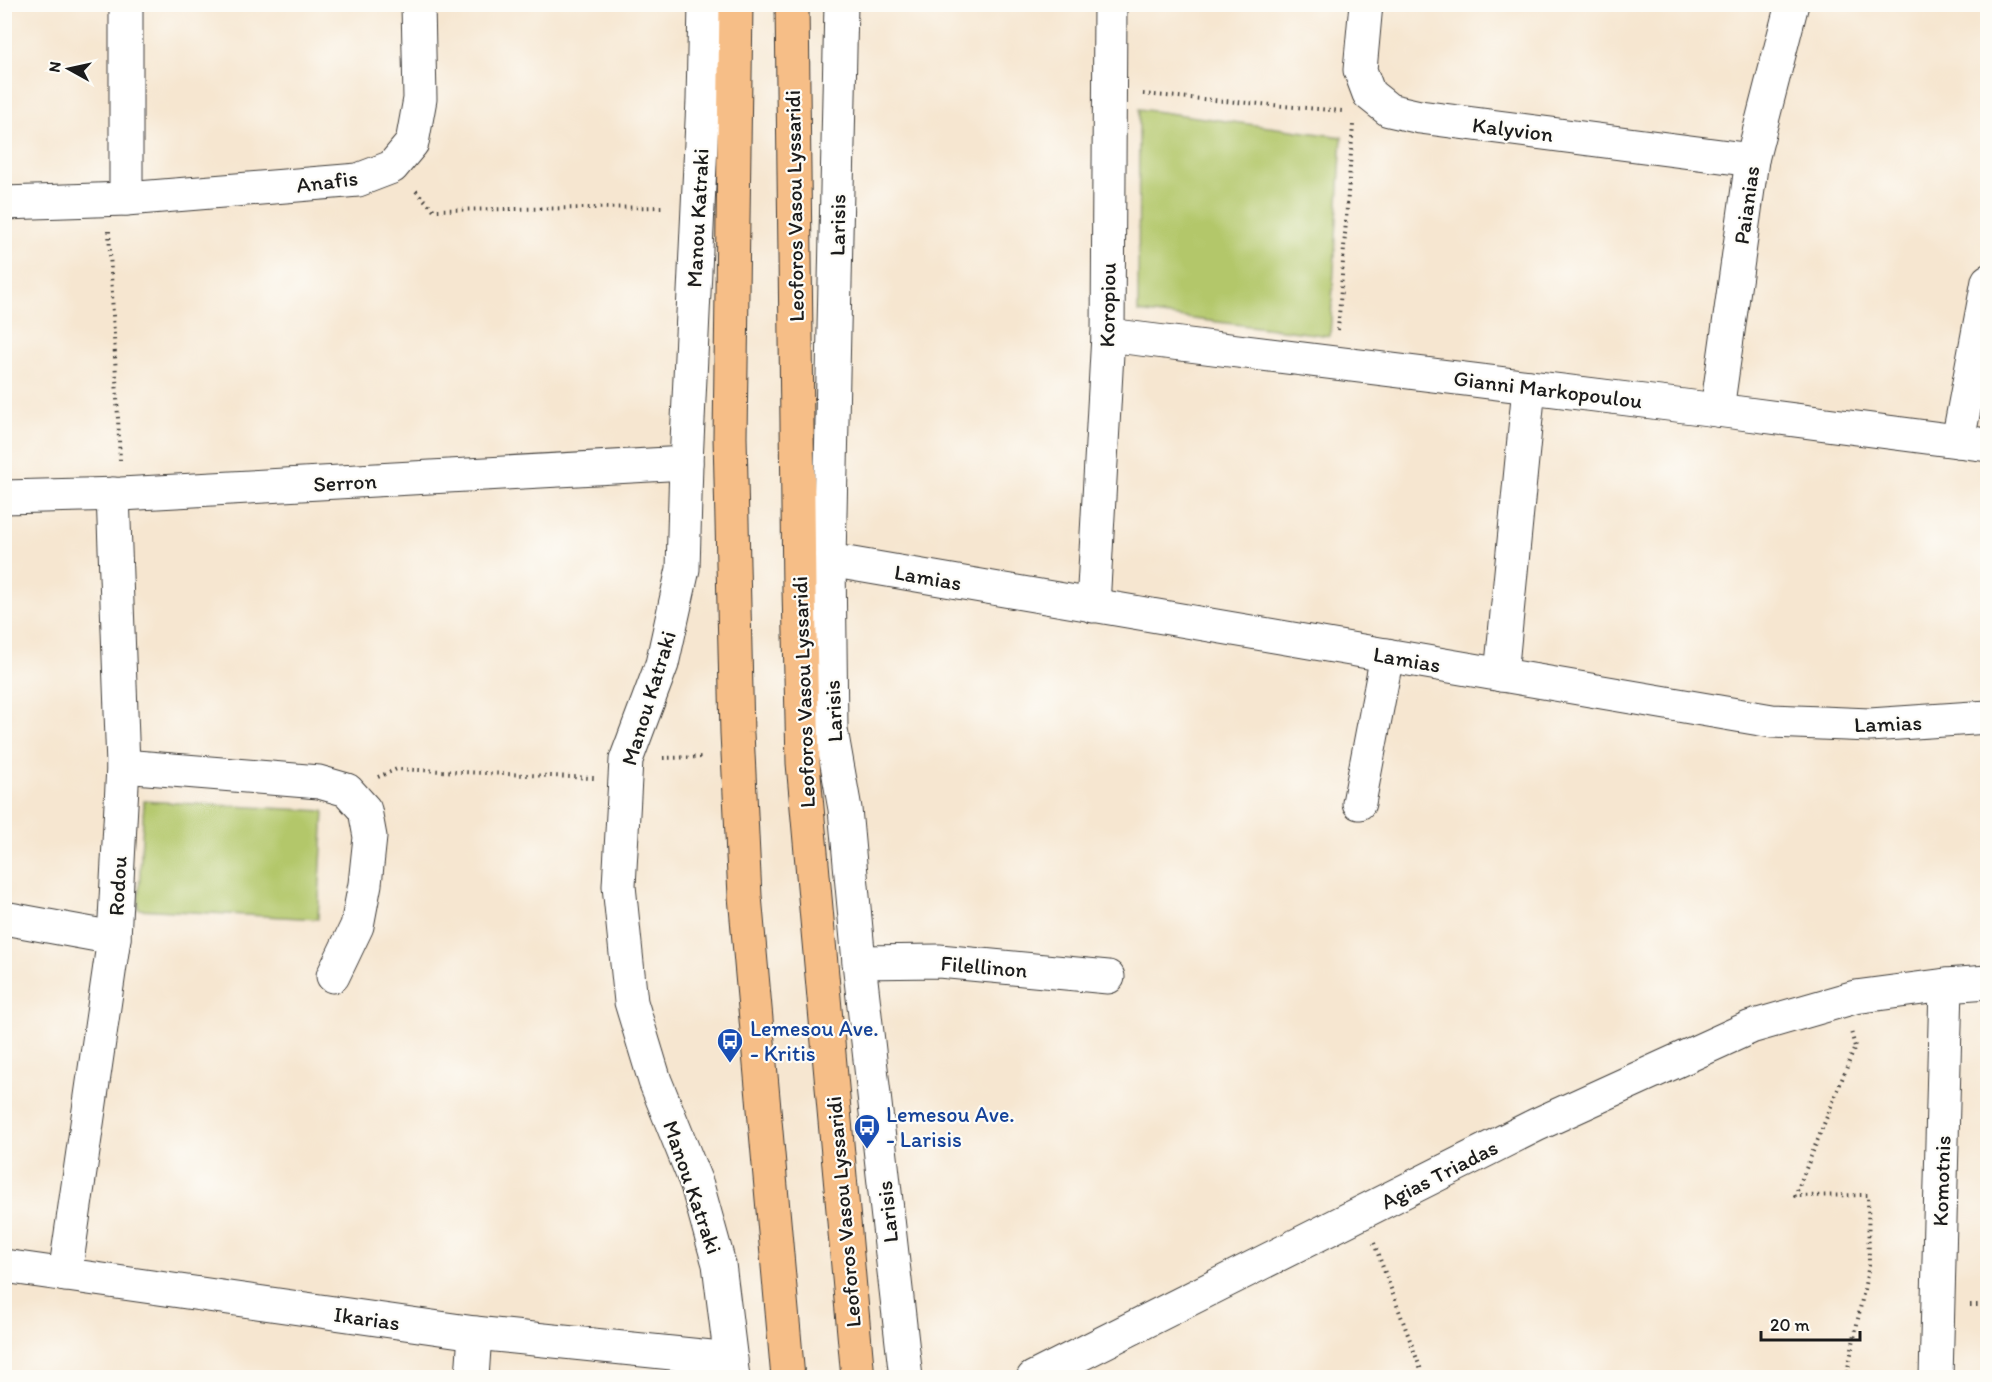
<svg xmlns="http://www.w3.org/2000/svg" width="1992" height="1382" viewBox="0 0 1992 1382" font-family="Itim,sans-serif">
  <style>
    .green { fill: #b3c76a; stroke: #687243; stroke-width: 1.5 }
    .lines { fill: none; stroke-linecap: round; stroke-linejoin: round }
    .minor-casing { stroke: #3d3a37; stroke-width: 35 }
    .major-casing { stroke: #3d3a37; stroke-width: 35 }
    .path { stroke: #3d3a37; stroke-width: 4; stroke-dasharray: 1.5 4.5; stroke-linecap: butt }
    .minor { stroke: #fff; stroke-width: 33 }
    .major { stroke: #f6be87; stroke-width: 33 }
    .labels { text-anchor: middle; stroke-width: 4.5; stroke-linejoin: round; paint-order: stroke }
    .street-label { font-size: 22px; fill: #1c1c1c; stroke: #fdfcf7 }
    .transit-label { font-size: 22px; fill: #164399; stroke: #fdfcf7; text-anchor: start }
  </style>
  <rect width="100%" height="100%" fill="#fdfcf7"/>
  <filter id="ink" filterUnits="userSpaceOnUse"><feTurbulence type="fractalNoise" baseFrequency=".0167" numOctaves="2"/><feDisplacementMap in="SourceGraphic" scale="12" xChannelSelector="R" yChannelSelector="G"/><feConvolveMatrix kernelMatrix="1 2 1 2 8 2 1 2 1" color-interpolation-filters="sRGB"/></filter>
  <filter id="wash" filterUnits="userSpaceOnUse"><feTurbulence type="fractalNoise" baseFrequency=".008" numOctaves="4" result="noise"/><feDisplacementMap in="SourceGraphic" scale="24" xChannelSelector="R" yChannelSelector="G"/><feGaussianBlur stdDeviation="1.35" result="paint"/><feColorMatrix in="noise" values="0 0 0 0 0 0 0 0 0 0 0 0 0 0 0 0 0 1.4 0 .05"/><feComposite in="paint" operator="in"/></filter>
  <g filter="url(#wash)">
    <rect width="100%" height="100%" fill="#f6e6d0"/>
    <g class="green">
      <path d="M 1139,109 L 1342,137 L 1330,336 L 1138,312 Z"/>
      <path d="M 144,801 L 324,811 L 318,919 L 138,909 Z"/>
    </g>
  </g>
  <g filter="url(#ink)">
    <g class="lines">
      <g class="minor-casing">
        <g id="minor">
          <path d="M 705,4 L 703,100 L 686,463 L 683,569 L 662,664 L 626,760 L 619,886 L 631,1002 L 655,1081 L 697,1185 L 719,1264 L 733,1378"/>
          <path d="M 841,4 L 829,560 L 831,730 L 845,809 L 859,962 L 906,1378"/>
          <path d="M 1366,4 L 1360,70 L 1369,94 L 1389,110 L 1420,117 L 1752,160"/>
          <path d="M 126,199 L 126,4"/>
          <path d="M 4,203 L 126,199 L 358,180 L 392,167 L 412,143 L 420,99 L 418,4"/>
          <path d="M 1108,335 L 1717,410 L 1988,445"/>
          <path d="M 1717,410 L 1752,160 L 1792,4"/>
          <path d="M 1958,441 L 1988,281"/>
          <path d="M 4,497 L 121,494 L 686,463"/>
          <path d="M 829,560 L 1772,721 L 1870,725 L 1988,717"/>
          <path d="M 1093,606 L 1108,335 L 1110,4"/>
          <path d="M 1501,675 L 1529,387"/>
          <path d="M 123,766 L 319,782 L 347,790 L 365,810 L 370,837 L 365,884 L 357,926 L 333,976"/>
          <path d="M 1359,803 L 1387,655"/>
          <path d="M 4,918 L 114,938"/>
          <path d="M 859,962 L 939,961 L 1108,977"/>
          <path d="M 4,1266 L 475,1333 L 731,1359"/>
          <path d="M 65,1275 L 114,938 L 123,766 L 113,494"/>
          <path d="M 472,1378 L 475,1333"/>
          <path d="M 1033,1378 L 1536,1125 L 1751,1027 L 1855,997 L 1946,985 L 1988,982"/>
          <path d="M 1936,1378 L 1946,985"/>
        </g>
      </g>
      <g class="major-casing">
        <g id="major">
          <path d="M 736,4 L 730,437 L 737,733 L 745,896 L 788,1378"/>
          <path d="M 792,4 L 799,590 L 803,763 L 858,1378"/>
        </g>
      </g>
      <g class="path">
        <path d="M 1143,94 L 1342,111"/>
        <path d="M 416,191 L 434,210 L 664,207"/>
        <path d="M 109,231 L 120,460"/>
        <path d="M 1338,330 L 1353,125"/>
        <path d="M 663,758 L 705,757"/>
        <path d="M 378,777 L 397,769 L 594,778"/>
        <path d="M 1374,1243 L 1424,1378"/>
        <path d="M 1970,1305 L 1988,1305"/>
        <path d="M 1846,1378 L 1869,1265 L 1868,1195 L 1795,1196 L 1855,1047 L 1851,1031"/>
      </g>
      <use href="#minor" class="minor"/>
      <use href="#major" class="major"/>
    </g>
  </g>
  <defs>
    <g id="bus-pin" transform="scale(1.35)"><path d="M0 17L-7.5 6A9.5 9.5 0 1 1 7.5 6Z" fill="#1a4fb4" stroke="#fdfcf7"/><path d="M-5-6H5V4H4V6H2V4H-2V6H-4V4H-5ZM-3.5-4V0h7V-4ZM-3.5 1.2v1.5H-2V1.2ZM2 1.2v1.5H3.5V1.2Z" fill="#fff"/></g>
  </defs>
  <g fill-rule="evenodd">
    <use href="#bus-pin" x="730" y="1041"/>
    <use href="#bus-pin" x="867" y="1127"/>
  </g>
  <g class="labels">
    <g class="street-label">
      <text transform="translate(1513 129) rotate(7)" y="8">Kalyvion</text>
      <text transform="translate(327 181) rotate(-7)" y="8">Anafis</text>
      <text transform="translate(1746 205) rotate(-82)" y="8">Paianias</text>
      <text transform="translate(794 206) rotate(-91)" y="8">Leoforos Vasou Lyssaridi</text>
      <text transform="translate(697 218) rotate(-87)" y="8">Manou Katraki</text>
      <text transform="translate(837 225) rotate(-89)" y="8">Larisis</text>
      <text transform="translate(1107 305) rotate(-89)" y="8">Koropiou</text>
      <text transform="translate(1548 389) rotate(7)" y="8">Gianni Markopoulou</text>
      <text transform="translate(345 482) rotate(-3)" y="8">Serron</text>
      <text transform="translate(928 577) rotate(10)" y="8">Lamias</text>
      <text transform="translate(1407 659) rotate(10)" y="8">Lamias</text>
      <text transform="translate(803 692) rotate(-92)" y="8">Leoforos Vasou Lyssaridi</text>
      <text transform="translate(648 698) rotate(-73)" y="8">Manou Katraki</text>
      <text transform="translate(833 711) rotate(-93)" y="8">Larisis</text>
      <text transform="translate(1888 723) rotate(-2)" y="8">Lamias</text>
      <text transform="translate(117 886) rotate(-87)" y="8">Rodou</text>
      <text transform="translate(984 966) rotate(5)" y="8">Filellinon</text>
      <text transform="translate(1439 1174) rotate(-27)" y="8">Agias Triadas</text>
      <text transform="translate(1941 1181) rotate(-88)" y="8">Komotnis</text>
      <text transform="translate(693 1187) rotate(71)" y="8">Manou Katraki</text>
      <text transform="translate(843 1212) rotate(-95)" y="8">Leoforos Vasou Lyssaridi</text>
      <text transform="translate(887 1212) rotate(-96)" y="8">Larisis</text>
      <text transform="translate(367 1318) rotate(8)" y="8">Ikarias</text>
    </g>
    <g class="transit-label">
      <text x="750" y="1036">Lemesou Ave.<tspan x="750" dy="25">- Kritis</tspan></text>
      <text x="886" y="1122">Lemesou Ave.<tspan x="886" dy="25">- Larisis</tspan></text>
    </g>
  </g>
  <rect width="1992" height="1382" fill="none" stroke="#fdfcf7" stroke-width="24"/>
  <g transform="translate(69 69) rotate(278)" stroke="#fdfcf7" stroke-width="4.5" paint-order="stroke">
  <path d="M0-4.5L10 22L0 15L-10 22Z" fill="#1c1c1c"/>
  <text y="-9" font-size="16" font-weight="bold" text-anchor="middle" fill="#1c1c1c">N</text>
  </g>
  <path d="M1761 1331v9h99v-9" fill="none" stroke="#1c1c1c" stroke-width="3"/>
  <text x="1770" y="1331" font-size="18" fill="#1c1c1c" stroke="#fdfcf7" stroke-width="4.5" paint-order="stroke">20 m</text>
</svg>
